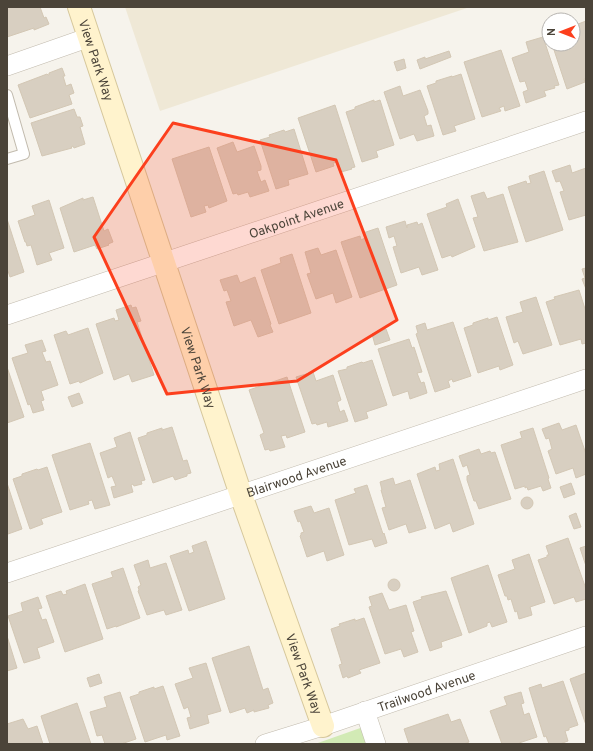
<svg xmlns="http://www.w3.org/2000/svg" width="593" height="751" viewBox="0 0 593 751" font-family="Overpass,sans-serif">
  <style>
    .education { fill: #efe8d6 }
    .green { fill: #d2eab5 }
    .building { fill: #d8cfc1; stroke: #d3c7b4 }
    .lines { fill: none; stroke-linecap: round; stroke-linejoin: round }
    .lane-casing { stroke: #c2bbae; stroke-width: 12 }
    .street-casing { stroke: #c2bbae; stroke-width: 20 }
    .secondary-casing { stroke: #d6c79b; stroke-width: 24 }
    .lane { stroke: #fff; stroke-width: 10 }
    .street { stroke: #fff; stroke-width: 19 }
    .secondary { stroke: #fff3cd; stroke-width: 22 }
    .marked { fill: #fc3f1d; fill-opacity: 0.2; stroke: #fc3f1d; stroke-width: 3; stroke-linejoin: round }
    .labels { text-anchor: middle; stroke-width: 4; stroke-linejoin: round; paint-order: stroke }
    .street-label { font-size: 13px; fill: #4b4439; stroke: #fff }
  </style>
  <rect width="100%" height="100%" fill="#f6f3ec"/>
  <path class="education" d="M 125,7 L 470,7 L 160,111 Z"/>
  <path class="green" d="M 366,726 L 372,744 L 315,744 Z"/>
  <g class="building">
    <path d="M 7,7 L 40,7 L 44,18 L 46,17 L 49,24 L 34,30 L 34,28 L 7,37 Z"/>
    <path d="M 586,21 L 586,79 L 584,79 L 585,82 L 567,89 L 552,44 L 573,44 L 573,26 Z"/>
    <path d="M 543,37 L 559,85 L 554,86 L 555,88 L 544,91 L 546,96 L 526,103 L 523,92 L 528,90 L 525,81 L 520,82 L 512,58 L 529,52 L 526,42 Z"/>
    <path d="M 501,50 L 520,106 L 505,111 L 504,106 L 499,108 L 501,111 L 482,117 L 464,62 Z"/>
    <path d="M 449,51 L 451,57 L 420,69 L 417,60 L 425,57 L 425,59 Z"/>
    <path d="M 404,59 L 406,68 L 397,71 L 394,62 Z"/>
    <path d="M 62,68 L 65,76 L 63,76 L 66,86 L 71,84 L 74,93 L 69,95 L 72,104 L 30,118 L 18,85 L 47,74 L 48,75 L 49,75 L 49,73 Z"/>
    <path d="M 461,74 L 475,119 L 454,126 L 456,131 L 443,135 L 427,86 L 436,83 L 436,81 L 452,76 L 452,77 Z"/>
    <path d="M 400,86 L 403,96 L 420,90 L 428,111 L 428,114 L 424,116 L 427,126 L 431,125 L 434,136 L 417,141 L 414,134 L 400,139 L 384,92 Z"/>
    <path d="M 374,100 L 374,102 L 380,100 L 394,145 L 376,151 L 378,157 L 362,162 L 346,112 L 355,109 L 355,107 Z"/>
    <path d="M 335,105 L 355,167 L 351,168 L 352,169 L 341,172 L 338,162 L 333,163 L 334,166 L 316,172 L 298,118 Z"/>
    <path d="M 74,109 L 77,117 L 80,117 L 83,126 L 80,127 L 85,144 L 74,148 L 73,146 L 71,147 L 72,148 L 42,156 L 31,123 Z"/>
    <path d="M 294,129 L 308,174 L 288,180 L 289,185 L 276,189 L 260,140 L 270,137 L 269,135 L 284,130 L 285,132 Z"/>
    <path d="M 233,142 L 237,152 L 254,146 L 261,166 L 261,170 L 257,171 L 261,182 L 265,180 L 269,191 L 250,197 L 248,192 L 238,195 L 237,193 L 233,194 L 217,148 Z"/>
    <path d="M 209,147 L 227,201 L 209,208 L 208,205 L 204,206 L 206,212 L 191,217 L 172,159 Z"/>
    <path d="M 570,165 L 572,173 L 586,168 L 586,215 L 569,220 L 560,192 L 564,191 L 560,181 L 556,182 L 552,171 Z"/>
    <path d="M 544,171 L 563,230 L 526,242 L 508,187 L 526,181 L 527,184 L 531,183 L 529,176 Z"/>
    <path d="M 484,192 L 487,199 L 503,194 L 518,242 L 484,251 L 473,218 L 478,217 L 471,196 Z"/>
    <path d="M 93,197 L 104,231 L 108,229 L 113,242 L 108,244 L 109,245 L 97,249 L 95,245 L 74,252 L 60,208 L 83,198 L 83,200 Z"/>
    <path d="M 458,199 L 475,247 L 452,257 L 451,255 L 442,258 L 427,214 L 447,207 L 446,204 Z"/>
    <path d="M 49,200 L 64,248 L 49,253 L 52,260 L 37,265 L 31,245 L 27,246 L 26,242 L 25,242 L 18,221 L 35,215 L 32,206 Z"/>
    <path d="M 7,219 L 24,272 L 10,277 L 8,271 L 7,271 Z"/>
    <path d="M 405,221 L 407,228 L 407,225 L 417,222 L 418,225 L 422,223 L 438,270 L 422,275 L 419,267 L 401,273 L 393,247 L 397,246 L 394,236 L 389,238 L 386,227 Z"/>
    <path d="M 378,228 L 397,285 L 360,298 L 341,242 L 360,236 L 361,240 L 365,238 L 363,233 Z"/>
    <path d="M 318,248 L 321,255 L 336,250 L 352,297 L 336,303 L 333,293 L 316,299 L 307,274 L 311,273 L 305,252 Z"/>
    <path d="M 292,254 L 311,313 L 279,324 L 261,270 L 281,263 L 280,258 Z"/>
    <path d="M 586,268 L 586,289 L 582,279 L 585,278 L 582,269 Z"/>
    <path d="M 237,275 L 240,283 L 255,277 L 271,324 L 270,325 L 273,332 L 258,337 L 251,320 L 234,326 L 226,302 L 231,301 L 227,290 L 224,291 L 220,280 Z"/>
    <path d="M 579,290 L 586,312 L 586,343 L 582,344 L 581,339 L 560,345 L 546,302 L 555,299 L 554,297 Z"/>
    <path d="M 536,297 L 552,345 L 523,354 L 518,341 L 514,343 L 506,317 L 523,312 L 520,302 Z"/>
    <path d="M 131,305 L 132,308 L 136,307 L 141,321 L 137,322 L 154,375 L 132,382 L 129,374 L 114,380 L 96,324 L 114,318 L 115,321 L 119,320 L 116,310 Z"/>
    <path d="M 497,317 L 513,365 L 500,370 L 499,366 L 478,373 L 464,328 L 473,325 L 473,323 L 488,318 L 488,320 Z"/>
    <path d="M 453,322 L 471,376 L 453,382 L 452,379 L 448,381 L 450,387 L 435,392 L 416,334 L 418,333 L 416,326 L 425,323 L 427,330 Z"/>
    <path d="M 88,328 L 103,373 L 80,383 L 79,381 L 70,384 L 54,335 L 66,331 L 68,335 Z"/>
    <path d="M 386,329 L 390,340 L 375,345 L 372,334 Z"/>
    <path d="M 409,339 L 412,348 L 414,347 L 422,372 L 417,373 L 421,383 L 424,382 L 427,393 L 410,399 L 408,391 L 393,396 L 378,349 Z"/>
    <path d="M 42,340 L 46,351 L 42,352 L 46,362 L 50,361 L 58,385 L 41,391 L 44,400 L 41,401 L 44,410 L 33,413 L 30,404 L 28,405 L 12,358 L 28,353 L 25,345 Z"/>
    <path d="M 372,360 L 387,405 L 366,412 L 368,418 L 355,422 L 338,371 L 347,369 L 347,367 L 362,362 L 363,363 Z"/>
    <path d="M 7,367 L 24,417 L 7,423 Z"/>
    <path d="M 313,372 L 316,381 L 333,375 L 341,400 L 337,402 L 340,412 L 344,410 L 348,421 L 328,427 L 327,422 L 317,425 L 316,423 L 312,424 L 296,377 Z"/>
    <path d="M 287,377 L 305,432 L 287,438 L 286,435 L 281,436 L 285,447 L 270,451 L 269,449 L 265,450 L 260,435 L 264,433 L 249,390 Z"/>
    <path d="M 79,393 L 83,403 L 72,407 L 68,397 Z"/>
    <path d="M 559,423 L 562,430 L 576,425 L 586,454 L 586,474 L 576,478 L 573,468 L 556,474 L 548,451 L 552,449 L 549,438 L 546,439 L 542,429 Z"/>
    <path d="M 172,427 L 183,461 L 187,460 L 191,473 L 187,474 L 187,476 L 175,480 L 173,476 L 153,483 L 138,438 L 147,435 L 147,433 L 162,428 L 162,430 Z"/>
    <path d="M 533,428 L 549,478 L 548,479 L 551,488 L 543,491 L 541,486 L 528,490 L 527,487 L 525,488 L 525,486 L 515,489 L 501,445 L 522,438 L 520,432 Z"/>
    <path d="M 130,432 L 145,480 L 141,481 L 142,484 L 134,486 L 133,484 L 131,485 L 133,492 L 114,498 L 111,487 L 116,486 L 112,476 L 108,478 L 100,453 L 117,447 L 114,438 Z"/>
    <path d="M 90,443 L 110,505 L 95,509 L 92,500 L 88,501 L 89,504 L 70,510 L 52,455 Z"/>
    <path d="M 479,449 L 481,454 L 490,451 L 491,453 L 495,452 L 511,499 L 479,509 L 476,501 L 474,501 L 467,480 L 467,476 L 470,475 L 467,465 L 463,467 L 459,456 Z"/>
    <path d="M 453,459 L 474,524 L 453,532 L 450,523 L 435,529 L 417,474 L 435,467 L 436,471 L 440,470 L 439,464 Z"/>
    <path d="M 47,467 L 62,512 L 41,519 L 43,524 L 30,529 L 13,479 L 22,476 L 22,474 L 37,469 L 38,470 Z"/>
    <path d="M 393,478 L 395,485 L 410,480 L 426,528 L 409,533 L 406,524 L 389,530 L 382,508 L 386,507 L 381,490 L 382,490 L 380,482 Z"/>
    <path d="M 7,483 L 22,529 L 8,534 L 7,532 Z"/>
    <path d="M 571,483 L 575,494 L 564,498 L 560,487 Z"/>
    <path d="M 367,485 L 383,534 L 384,533 L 387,543 L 375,547 L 372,539 L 349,545 L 335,500 L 356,493 L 354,489 Z"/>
    <circle cx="527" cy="503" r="6"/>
    <path d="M 311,506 L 314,513 L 329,508 L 344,555 L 327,561 L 324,551 L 307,557 L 300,536 L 301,535 L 301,533 L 304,532 L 300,521 L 298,522 L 294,511 Z"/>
    <path d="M 576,513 L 581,527 L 574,529 L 569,516 Z"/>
    <path d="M 568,538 L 586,589 L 586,599 L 576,602 L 574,597 L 554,604 L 538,560 L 547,557 L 547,555 L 549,555 L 546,546 Z"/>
    <path d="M 206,541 L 225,599 L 189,611 L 170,556 L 188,550 L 189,554 L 194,552 L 192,546 Z"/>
    <path d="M 586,546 L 586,566 L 580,548 Z"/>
    <path d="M 529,554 L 545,602 L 530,607 L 532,615 L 519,619 L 517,611 L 515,612 L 511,599 L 508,600 L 507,596 L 505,596 L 498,575 L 515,569 L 512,560 Z"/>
    <path d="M 148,560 L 150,568 L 166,563 L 182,610 L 166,615 L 164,610 L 147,615 L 138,591 L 139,590 L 138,587 L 141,585 L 134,565 Z"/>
    <path d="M 488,565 L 507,622 L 492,627 L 490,622 L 487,623 L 487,626 L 469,633 L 451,578 Z"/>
    <path d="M 123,568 L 140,618 L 116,627 L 116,626 L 107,629 L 92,584 L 113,577 L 111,572 Z"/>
    <circle cx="394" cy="585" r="6"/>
    <path d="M 85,584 L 103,639 L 65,652 L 46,596 L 61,591 L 63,595 L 67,594 L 66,591 Z"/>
    <path d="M 446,591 L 462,635 L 441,642 L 442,647 L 430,651 L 413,602 L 422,599 L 421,597 Z"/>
    <path d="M 382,593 L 389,610 L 406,605 L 414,631 L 411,632 L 418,652 L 404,657 L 401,649 L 385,654 L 369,607 L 372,606 L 369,597 Z"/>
    <path d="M 38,597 L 42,608 L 38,609 L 42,620 L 46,619 L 54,642 L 37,648 L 40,658 L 24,663 L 8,616 L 23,611 L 21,603 Z"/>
    <path d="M 364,618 L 380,663 L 359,670 L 361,673 L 348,678 L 347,676 L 343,678 L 339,665 L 342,664 L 331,629 L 340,626 L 339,624 L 355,619 L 355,621 Z"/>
    <path d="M 7,636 L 17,668 L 7,671 Z"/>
    <path d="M 249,646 L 263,690 L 268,688 L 273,703 L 268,705 L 269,708 L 254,712 L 254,710 L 247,713 L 245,708 L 230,713 L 212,658 Z"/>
    <path d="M 206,663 L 221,711 L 207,715 L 209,723 L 190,729 L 187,718 L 191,717 L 188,707 L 184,709 L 175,684 L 193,678 L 189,668 Z"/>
    <path d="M 586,673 L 586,725 L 570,679 Z"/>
    <path d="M 99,674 L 102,683 L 90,687 L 87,678 Z"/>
    <path d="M 563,681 L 578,725 L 569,728 L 569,730 L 565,731 L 568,741 L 560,744 L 549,744 L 546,736 L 544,737 L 529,688 L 541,684 L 542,688 Z"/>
    <path d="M 163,686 L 180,736 L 167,740 L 166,735 L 145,742 L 130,697 L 139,694 L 139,692 L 154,687 L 154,689 Z"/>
    <path d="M 120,692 L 136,739 L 121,744 L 105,744 L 102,735 L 97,736 L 90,712 L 107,707 L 104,697 Z"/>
    <path d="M 521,692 L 524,703 L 521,704 L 524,715 L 529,713 L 537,737 L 519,743 L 520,744 L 502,744 L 490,711 L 507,705 L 504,697 Z"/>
    <path d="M 77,703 L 91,744 L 50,744 L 41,716 Z"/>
    <path d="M 448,714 L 451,722 L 460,719 L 469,742 L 464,744 L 409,744 L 404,729 Z"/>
    <path d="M 23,719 L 28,729 L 37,726 L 43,744 L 7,744 L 7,724 Z"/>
  </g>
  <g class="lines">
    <g class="lane-casing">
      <path id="lane" d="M 7,95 L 24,154 L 7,159"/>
    </g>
    <g class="street-casing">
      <g id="street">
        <path d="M 7,66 L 90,37"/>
        <path id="s1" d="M 7,315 L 586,121"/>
        <path id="s2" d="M 7,573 L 586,379"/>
        <path d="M 365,711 L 376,744"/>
        <path id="s3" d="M 265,744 L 323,726 L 586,636"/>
      </g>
    </g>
    <g class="secondary-casing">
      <g id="secondary">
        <path id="s4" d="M 79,7 L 241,495 L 323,726"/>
      </g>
    </g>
    <use href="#lane" class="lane"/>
    <use href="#street" class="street"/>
    <use href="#secondary" class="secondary"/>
  </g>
  <path class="marked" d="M 173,123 L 336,160 L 397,320 L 297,381 L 167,394 L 94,237 Z"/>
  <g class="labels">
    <g class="street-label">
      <text dy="5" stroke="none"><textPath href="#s4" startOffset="56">View Park Way</textPath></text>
      <text dy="5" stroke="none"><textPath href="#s1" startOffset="305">Oakpoint Avenue</textPath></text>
      <text dy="5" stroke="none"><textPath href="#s4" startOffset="380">View Park Way</textPath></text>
      <text dy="5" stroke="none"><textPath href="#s2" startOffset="305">Blairwood Avenue</textPath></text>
      <text dy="5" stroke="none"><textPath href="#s4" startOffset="704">View Park Way</textPath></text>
      <text dy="5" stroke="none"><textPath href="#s3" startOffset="170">Trailwood Avenue</textPath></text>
    </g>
  </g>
  <rect width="593" height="751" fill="none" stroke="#4b4439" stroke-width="16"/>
  <g transform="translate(561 32) rotate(270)"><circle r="19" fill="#ffffff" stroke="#b7b4b0"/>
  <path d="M0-3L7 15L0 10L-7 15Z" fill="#fc3f1d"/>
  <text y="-6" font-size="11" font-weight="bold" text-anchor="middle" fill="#4b4439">N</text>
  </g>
</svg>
